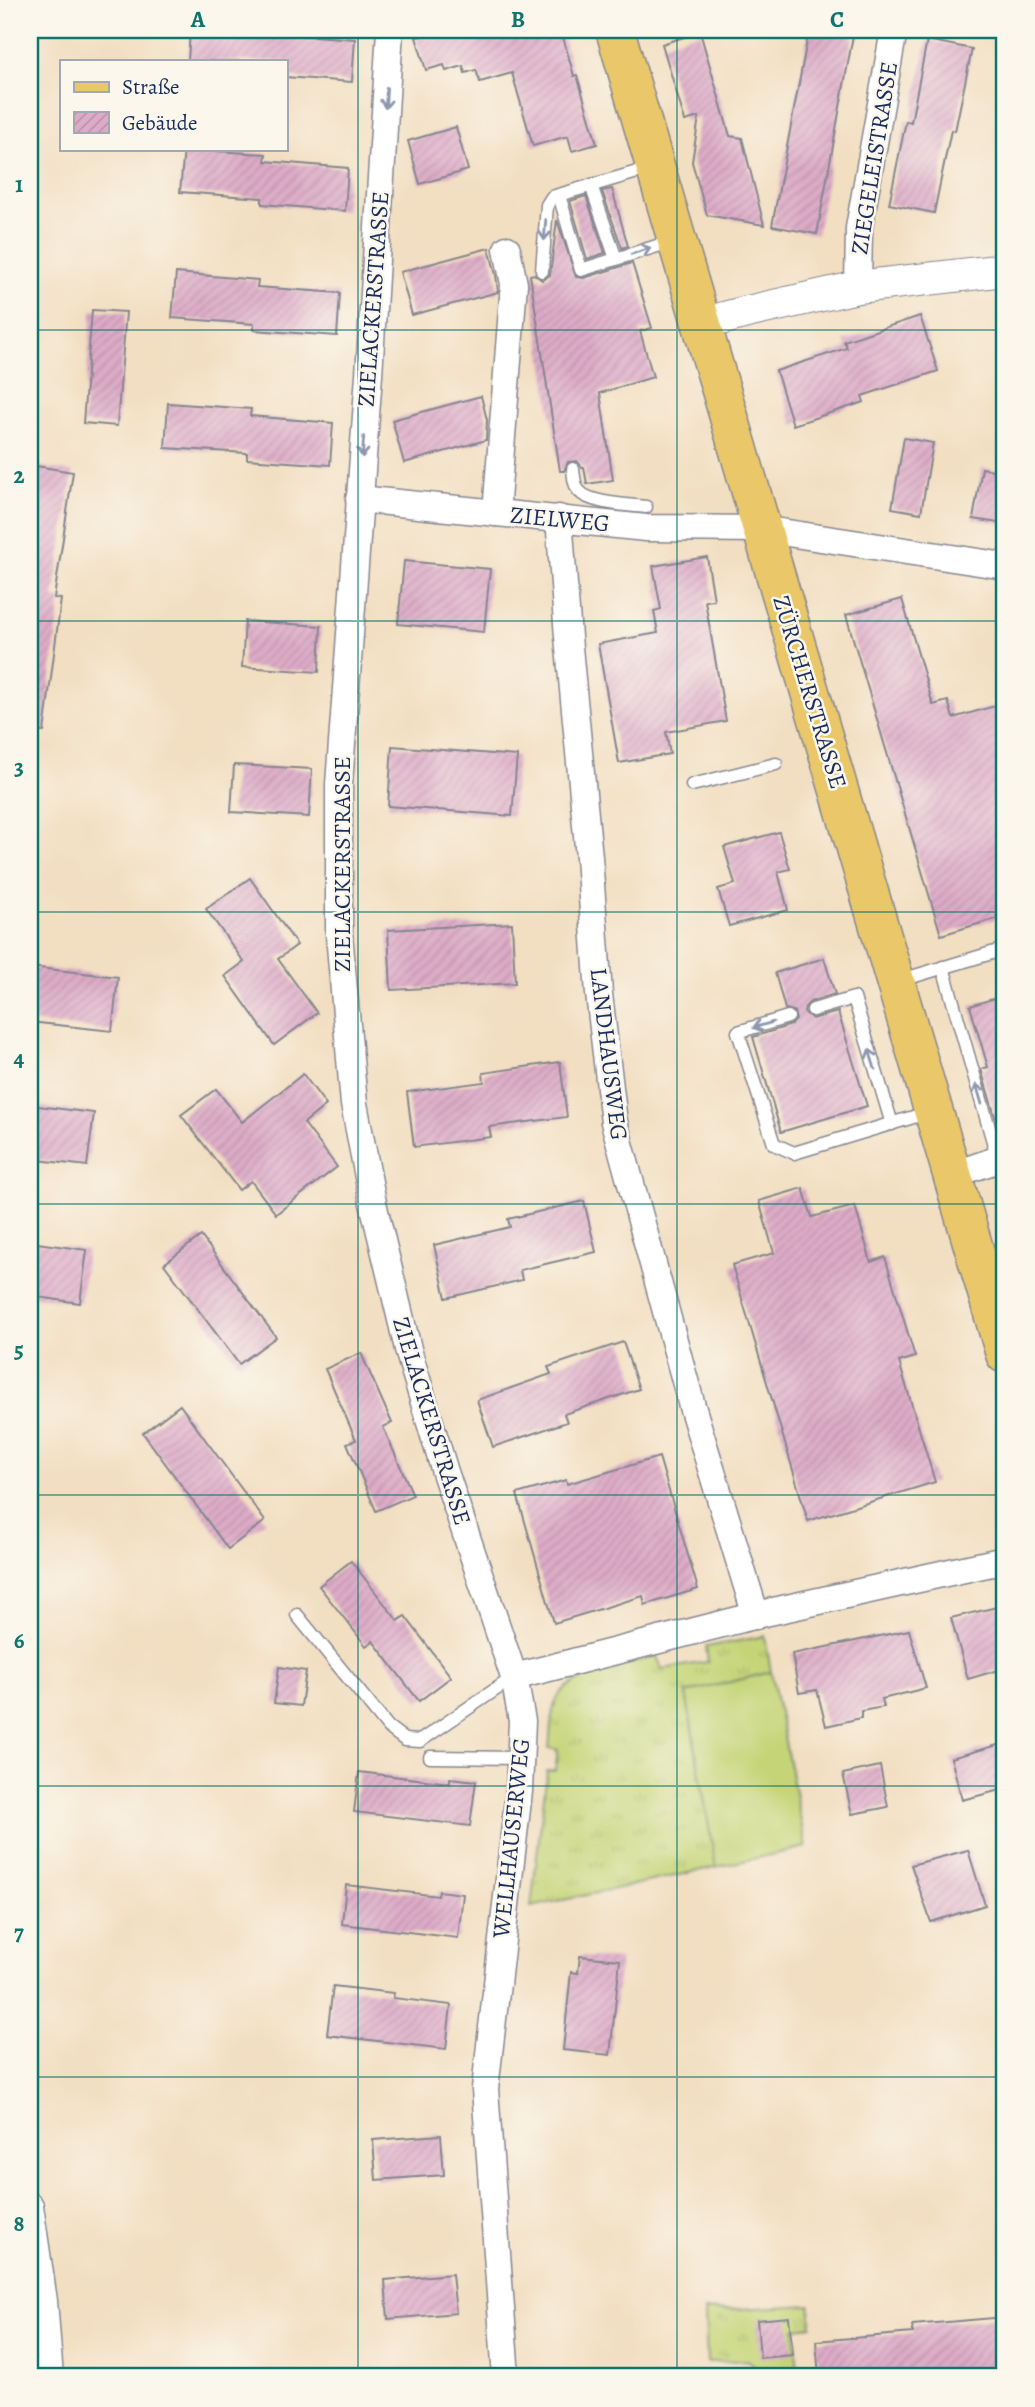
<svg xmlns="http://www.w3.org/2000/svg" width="1035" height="2407" viewBox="0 0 1035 2407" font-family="Alegreya,serif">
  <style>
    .grass { fill: url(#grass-tufts); stroke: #70826a; stroke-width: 2 }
    .pitch { fill: #c4d476; stroke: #70826a; stroke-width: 2 }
    .building { fill: url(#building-hatch) }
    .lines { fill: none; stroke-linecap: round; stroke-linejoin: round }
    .service-casing { stroke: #868690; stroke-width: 15 }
    .minor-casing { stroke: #868690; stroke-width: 29 }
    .tertiary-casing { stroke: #868690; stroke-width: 34 }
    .primary-casing { stroke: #868690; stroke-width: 41 }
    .service { stroke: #fff; stroke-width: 12 }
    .minor { stroke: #fff; stroke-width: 26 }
    .tertiary { stroke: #fff; stroke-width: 32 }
    .primary { stroke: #eac769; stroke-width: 38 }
    .oneway { stroke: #8d97ae }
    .grid { fill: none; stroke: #0f766e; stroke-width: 2; stroke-opacity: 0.55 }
    .labels { text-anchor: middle; stroke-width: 5; stroke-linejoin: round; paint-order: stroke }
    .street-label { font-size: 24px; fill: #1b2f5e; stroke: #fbf7ec }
    .neatline { fill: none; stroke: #0f766e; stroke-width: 2.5 }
    .grid-label { font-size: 23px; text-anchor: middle; font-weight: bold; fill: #0f766e }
  </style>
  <defs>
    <pattern id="grass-tufts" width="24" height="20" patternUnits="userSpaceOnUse" patternTransform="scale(1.75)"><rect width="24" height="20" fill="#c4d476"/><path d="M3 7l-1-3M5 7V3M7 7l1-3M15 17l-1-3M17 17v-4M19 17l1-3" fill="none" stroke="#a8b668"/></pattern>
    <pattern id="building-hatch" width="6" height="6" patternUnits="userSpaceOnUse" patternTransform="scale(1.75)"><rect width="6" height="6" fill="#ddabc7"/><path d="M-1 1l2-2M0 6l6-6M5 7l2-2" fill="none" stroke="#bd93ad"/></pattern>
  </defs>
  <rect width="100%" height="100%" fill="#fbf7ec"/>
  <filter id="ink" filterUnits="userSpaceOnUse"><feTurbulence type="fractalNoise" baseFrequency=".0143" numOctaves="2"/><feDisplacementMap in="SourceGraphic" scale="14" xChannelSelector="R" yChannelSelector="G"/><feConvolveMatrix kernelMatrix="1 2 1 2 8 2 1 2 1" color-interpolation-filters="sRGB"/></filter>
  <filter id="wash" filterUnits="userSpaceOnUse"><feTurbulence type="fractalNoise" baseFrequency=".00686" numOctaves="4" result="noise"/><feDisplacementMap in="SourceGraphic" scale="28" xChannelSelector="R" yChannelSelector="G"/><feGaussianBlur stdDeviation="1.57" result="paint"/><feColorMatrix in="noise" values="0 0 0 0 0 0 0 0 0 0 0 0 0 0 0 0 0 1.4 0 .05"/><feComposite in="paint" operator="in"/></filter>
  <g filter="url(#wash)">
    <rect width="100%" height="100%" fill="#f2dec1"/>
    <g class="grass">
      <path d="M 765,1636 L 771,1672 L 686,1693 L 716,1867 L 531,1907 L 547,1771 L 555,1771 L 558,1750 L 549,1748 C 551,1732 550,1707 560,1694 C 575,1674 633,1664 657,1656 L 662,1669 L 708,1662 L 706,1647 Z"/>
      <path d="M 810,2305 L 812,2326 L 795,2328 L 798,2377 L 768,2377 L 748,2360 L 707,2362 L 705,2311 Z"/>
    </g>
    <path class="pitch" d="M 771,1672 L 806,1847 L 716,1867 L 686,1693 Z"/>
    <g id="blocks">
      <g class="building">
        <path d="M 190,30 L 273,30 L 272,33 L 355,39 L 352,82 L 285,77 L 285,61 L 188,61 Z"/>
        <path d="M 420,30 L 561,30 L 574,76 L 577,75 L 597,144 L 572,151 L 568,136 L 533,146 L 512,73 L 480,82 L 476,70 L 465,73 L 463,66 L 446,71 L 444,65 L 426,70 L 416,37 L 422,36 Z"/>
        <path d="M 809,30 L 854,30 L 817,234 L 772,226 Z"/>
        <path d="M 700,32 L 730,136 L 742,138 L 764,225 L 707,215 L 692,162 L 699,117 L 685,121 L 662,44 Z"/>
        <path d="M 927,40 L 972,49 L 955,131 L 951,130 L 934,213 L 889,204 L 906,121 L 911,122 Z"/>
        <path d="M 456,127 L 468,170 L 420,184 L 408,141 Z"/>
        <path d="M 184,149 L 266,154 L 265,161 L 348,168 L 345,211 L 262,204 L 262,198 L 180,192 Z"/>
        <path d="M 612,189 L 628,246 L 622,248 L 602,191 Z"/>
        <path d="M 586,196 L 605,253 L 587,259 L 570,201 Z"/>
        <path d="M 557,220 L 576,277 L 584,278 L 632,263 L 652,328 L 640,331 L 653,377 L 600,393 L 613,480 L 587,484 L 584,467 L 582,467 L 577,461 L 568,462 L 564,471 L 560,471 L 530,275 L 534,274 L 542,280 L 550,275 Z"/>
        <path d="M 489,248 L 496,275 L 498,292 L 412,315 L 400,272 Z"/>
        <path d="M 176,273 L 258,280 L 257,287 L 340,293 L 337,336 L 254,330 L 254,324 L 172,318 Z"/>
        <path d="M 92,310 L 126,312 L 117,426 L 83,423 Z"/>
        <path d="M 920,316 L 938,371 L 862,396 L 864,402 L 793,425 L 776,371 L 847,348 L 844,341 Z"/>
        <path d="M 481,396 L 487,420 L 486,440 L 404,463 L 392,420 Z"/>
        <path d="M 168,403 L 251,409 L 250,416 L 333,423 L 330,465 L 247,459 L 247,453 L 165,448 Z"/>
        <path d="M 904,438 L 933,443 L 921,513 L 892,508 Z"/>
        <path d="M 30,465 L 73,472 L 54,598 L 61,599 L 44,732 L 30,731 Z"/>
        <path d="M 982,468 L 1005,472 L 1005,524 L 973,519 Z"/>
        <path d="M 707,557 L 714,600 L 705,601 L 726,721 L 666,732 L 670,754 L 619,763 L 598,644 L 658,633 L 654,611 L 661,609 L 653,566 Z"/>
        <path d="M 404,561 L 490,569 L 484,632 L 398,624 Z"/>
        <path d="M 902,599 L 933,705 L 948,701 L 953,718 L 1005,703 L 1005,916 L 941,935 L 846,615 Z"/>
        <path d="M 245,621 L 321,626 L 319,672 L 242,667 Z"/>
        <path d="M 392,746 L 517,756 L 512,816 L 388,806 Z"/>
        <path d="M 234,765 L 312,769 L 309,817 L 231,812 Z"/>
        <path d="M 779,832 L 790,869 L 778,872 L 788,910 L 729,926 L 718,889 L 735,884 L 724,847 Z"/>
        <path d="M 250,878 L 297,945 L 278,959 L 317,1013 L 274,1045 L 225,976 L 244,962 L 206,909 Z"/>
        <path d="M 512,923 L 515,983 L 391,990 L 388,930 Z"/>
        <path d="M 824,958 L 835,994 L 810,1002 L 805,1007 L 804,1012 L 812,1019 L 838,1012 L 867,1106 L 781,1132 L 753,1037 L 791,1025 L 796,1020 L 794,1011 L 785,1009 L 775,973 Z"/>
        <path d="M 30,967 L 118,977 L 112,1031 L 30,1022 Z"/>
        <path d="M 1005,995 L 1005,1139 L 1002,1140 L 981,1069 L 988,1067 L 970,1006 Z"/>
        <path d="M 560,1062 L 567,1117 L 489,1127 L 491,1137 L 414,1147 L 407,1092 L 484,1082 L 483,1073 Z"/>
        <path d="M 303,1074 L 326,1105 L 304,1123 L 337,1167 L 276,1214 L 251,1181 L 239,1190 L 181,1115 L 216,1089 L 242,1122 Z"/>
        <path d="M 30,1105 L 94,1113 L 87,1166 L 30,1159 Z"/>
        <path d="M 803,1188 L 812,1217 L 855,1206 L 871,1262 L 885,1257 L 915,1357 L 899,1362 L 935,1482 L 808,1521 L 732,1265 L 774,1253 L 759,1201 Z"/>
        <path d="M 584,1201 L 596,1252 L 520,1270 L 522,1280 L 446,1298 L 434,1245 L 510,1227 L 508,1219 Z"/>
        <path d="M 201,1236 L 276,1337 L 239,1364 L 164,1264 Z"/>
        <path d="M 30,1242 L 87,1250 L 80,1303 L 30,1296 Z"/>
        <path d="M 623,1342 L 639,1389 L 564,1414 L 567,1422 L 493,1447 L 477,1400 L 551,1374 L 548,1367 Z"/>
        <path d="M 361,1353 L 392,1423 L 383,1427 L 413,1495 L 376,1511 L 347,1443 L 356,1440 L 325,1369 Z"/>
        <path d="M 180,1405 L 265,1521 L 228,1549 L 143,1433 Z"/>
        <path d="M 659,1457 L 698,1589 L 645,1605 L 643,1596 L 554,1623 L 517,1494 L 566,1480 L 567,1484 Z"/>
        <path d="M 351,1561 L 398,1621 L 405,1616 L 451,1677 L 419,1701 L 373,1641 L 366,1646 L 319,1586 Z"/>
        <path d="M 1005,1605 L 1005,1668 L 968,1679 L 951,1618 Z"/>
        <path d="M 909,1630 L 926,1688 L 882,1699 L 884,1707 L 861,1711 L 861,1718 L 826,1726 L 817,1690 L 799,1693 L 792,1654 Z"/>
        <path d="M 279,1667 L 306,1671 L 301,1706 L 274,1703 Z"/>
        <path d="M 1005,1743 L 1005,1773 L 1000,1774 L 1004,1789 L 962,1800 L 951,1758 Z"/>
        <path d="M 880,1766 L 888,1807 L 852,1814 L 843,1774 Z"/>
        <path d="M 359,1772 L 450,1783 L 450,1778 L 476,1781 L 470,1826 L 354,1812 Z"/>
        <path d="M 968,1850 L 985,1905 L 931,1922 L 911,1865 Z"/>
        <path d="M 346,1885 L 438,1896 L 439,1891 L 463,1894 L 458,1938 L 342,1924 Z"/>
        <path d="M 580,1956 L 620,1960 L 610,2055 L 563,2050 L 571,1972 L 578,1973 Z"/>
        <path d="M 333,1986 L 394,1993 L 393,1998 L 451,2005 L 446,2049 L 327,2035 Z"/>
        <path d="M 441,2135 L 444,2175 L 376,2180 L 373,2140 Z"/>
        <path d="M 452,2274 L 456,2313 L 388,2319 L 385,2280 Z"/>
        <path d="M 789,2317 L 793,2355 L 760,2358 L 757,2320 Z"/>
        <path d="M 1005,2317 L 1005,2377 L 819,2377 L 816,2341 L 913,2333 L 913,2325 Z"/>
      </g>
    </g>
  </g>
  <g filter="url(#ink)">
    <use href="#blocks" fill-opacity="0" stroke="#868690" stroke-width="2"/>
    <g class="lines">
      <g class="service-casing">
        <g id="service">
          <path d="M 591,185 L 616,259"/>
          <path d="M 559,195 L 581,270 L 673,241"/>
          <path d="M 542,271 L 547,205 L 552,197 L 651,168"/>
          <path d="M 573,469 C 574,477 574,485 579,491 C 590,504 629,505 646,507"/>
          <path d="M 692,785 L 776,764"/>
          <path d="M 943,967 L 998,1159"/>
          <path d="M 898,981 L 1005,949"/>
          <path d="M 813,1010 L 854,998 L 892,1124"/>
          <path d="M 788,1017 L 738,1032 L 774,1144 L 794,1153 L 930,1112"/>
          <path d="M 297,1615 L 388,1727 L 405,1740 L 420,1741 L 514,1677"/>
          <path d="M 430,1757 L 521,1758"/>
        </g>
      </g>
      <g class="minor-casing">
        <g id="minor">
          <path d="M 390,30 L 369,375 L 339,784 L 339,934 L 354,1104 L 373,1203 L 409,1353 L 445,1472 L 514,1677 L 522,1721 L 519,1791 L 485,2089 L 506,2377"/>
          <path d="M 858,287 L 859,228 L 894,30"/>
          <path d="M 359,499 L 646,528 L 761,529 L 1005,566"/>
          <path d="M 496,513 L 514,284 L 507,249"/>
          <path d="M 559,518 L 568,637 L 589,857 L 599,994 L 614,1122 L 692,1406 L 756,1616"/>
          <path d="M 952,1175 L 1005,1157"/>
          <path d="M 514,1677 L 769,1612 L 1005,1560"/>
          <path d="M 30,2206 L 44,2301 L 50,2377"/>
        </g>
      </g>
      <g class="tertiary-casing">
        <path id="tertiary" d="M 701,324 L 747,312 L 858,287 L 1005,270"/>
      </g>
      <g class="primary-casing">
        <path id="primary" d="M 615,30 L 1005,1354"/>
      </g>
      <use href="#service" class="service"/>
      <use href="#minor" class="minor"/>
      <use href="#tertiary" class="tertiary"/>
      <use href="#primary" class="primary"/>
    </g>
    <defs><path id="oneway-shaft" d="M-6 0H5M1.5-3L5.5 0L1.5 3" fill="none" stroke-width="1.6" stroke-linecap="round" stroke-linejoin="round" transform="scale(1.75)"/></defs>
    <g class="oneway">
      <use href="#oneway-shaft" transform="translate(386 98) rotate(93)"/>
      <use href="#oneway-shaft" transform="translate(545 230) rotate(94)"/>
      <use href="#oneway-shaft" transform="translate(641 251) rotate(-18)"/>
      <use href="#oneway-shaft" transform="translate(363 447) rotate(94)"/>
      <use href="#oneway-shaft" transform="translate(763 1025) rotate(164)"/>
      <use href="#oneway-shaft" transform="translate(872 1059) rotate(-107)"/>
      <use href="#oneway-shaft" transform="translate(979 1094) rotate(-106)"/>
    </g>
  </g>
  <path class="grid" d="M 358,30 L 358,2377M 677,30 L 677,2377M 30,330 L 1005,330M 30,621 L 1005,621M 30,912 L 1005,912M 30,1204 L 1005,1204M 30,1495 L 1005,1495M 30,1786 L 1005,1786M 30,2077 L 1005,2077"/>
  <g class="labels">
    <g class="street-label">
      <text transform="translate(874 158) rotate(-81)" y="8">ZIEGELEISTRASSE</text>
      <text transform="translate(373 299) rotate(-86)" y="8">ZIELACKERSTRASSE</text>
      <text transform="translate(560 519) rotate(5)" y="8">ZIELWEG</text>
      <text transform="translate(810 692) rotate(73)" y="8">ZÜRCHERSTRASSE</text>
      <text transform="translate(342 864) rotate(-90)" y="8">ZIELACKERSTRASSE</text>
      <text transform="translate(609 1054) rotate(83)" y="8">LANDHAUSWEG</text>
      <text transform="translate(432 1421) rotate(73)" y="8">ZIELACKERSTRASSE</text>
      <text transform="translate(511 1838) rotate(-84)" y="8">WELLHAUSERWEG</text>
    </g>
  </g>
  <rect width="1035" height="2407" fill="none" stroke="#fbf7ec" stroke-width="77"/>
  <rect x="60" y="60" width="228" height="91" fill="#fbf7ec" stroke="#a1a7b3" stroke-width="2"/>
  <rect x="74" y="82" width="35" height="10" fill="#eac769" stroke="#a1a7b3" stroke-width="2"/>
  <text x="122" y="94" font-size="21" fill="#1b2f5e">Straße</text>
  <rect x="74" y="112" width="35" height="21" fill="url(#building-hatch)" stroke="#a1a7b3" stroke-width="2"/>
  <text x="122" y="130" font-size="21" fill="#1b2f5e">Gebäude</text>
  <rect x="38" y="38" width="958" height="2330" class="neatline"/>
  <g class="grid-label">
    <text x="198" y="27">A</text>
    <text x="518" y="27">B</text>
    <text x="837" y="27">C</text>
    <text x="19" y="192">1</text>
    <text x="19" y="483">2</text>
    <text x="19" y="775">3</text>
    <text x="19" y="1066">4</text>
    <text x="19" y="1357">5</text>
    <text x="19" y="1648">6</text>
    <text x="19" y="1940">7</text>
    <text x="19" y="2231">8</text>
  </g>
</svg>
